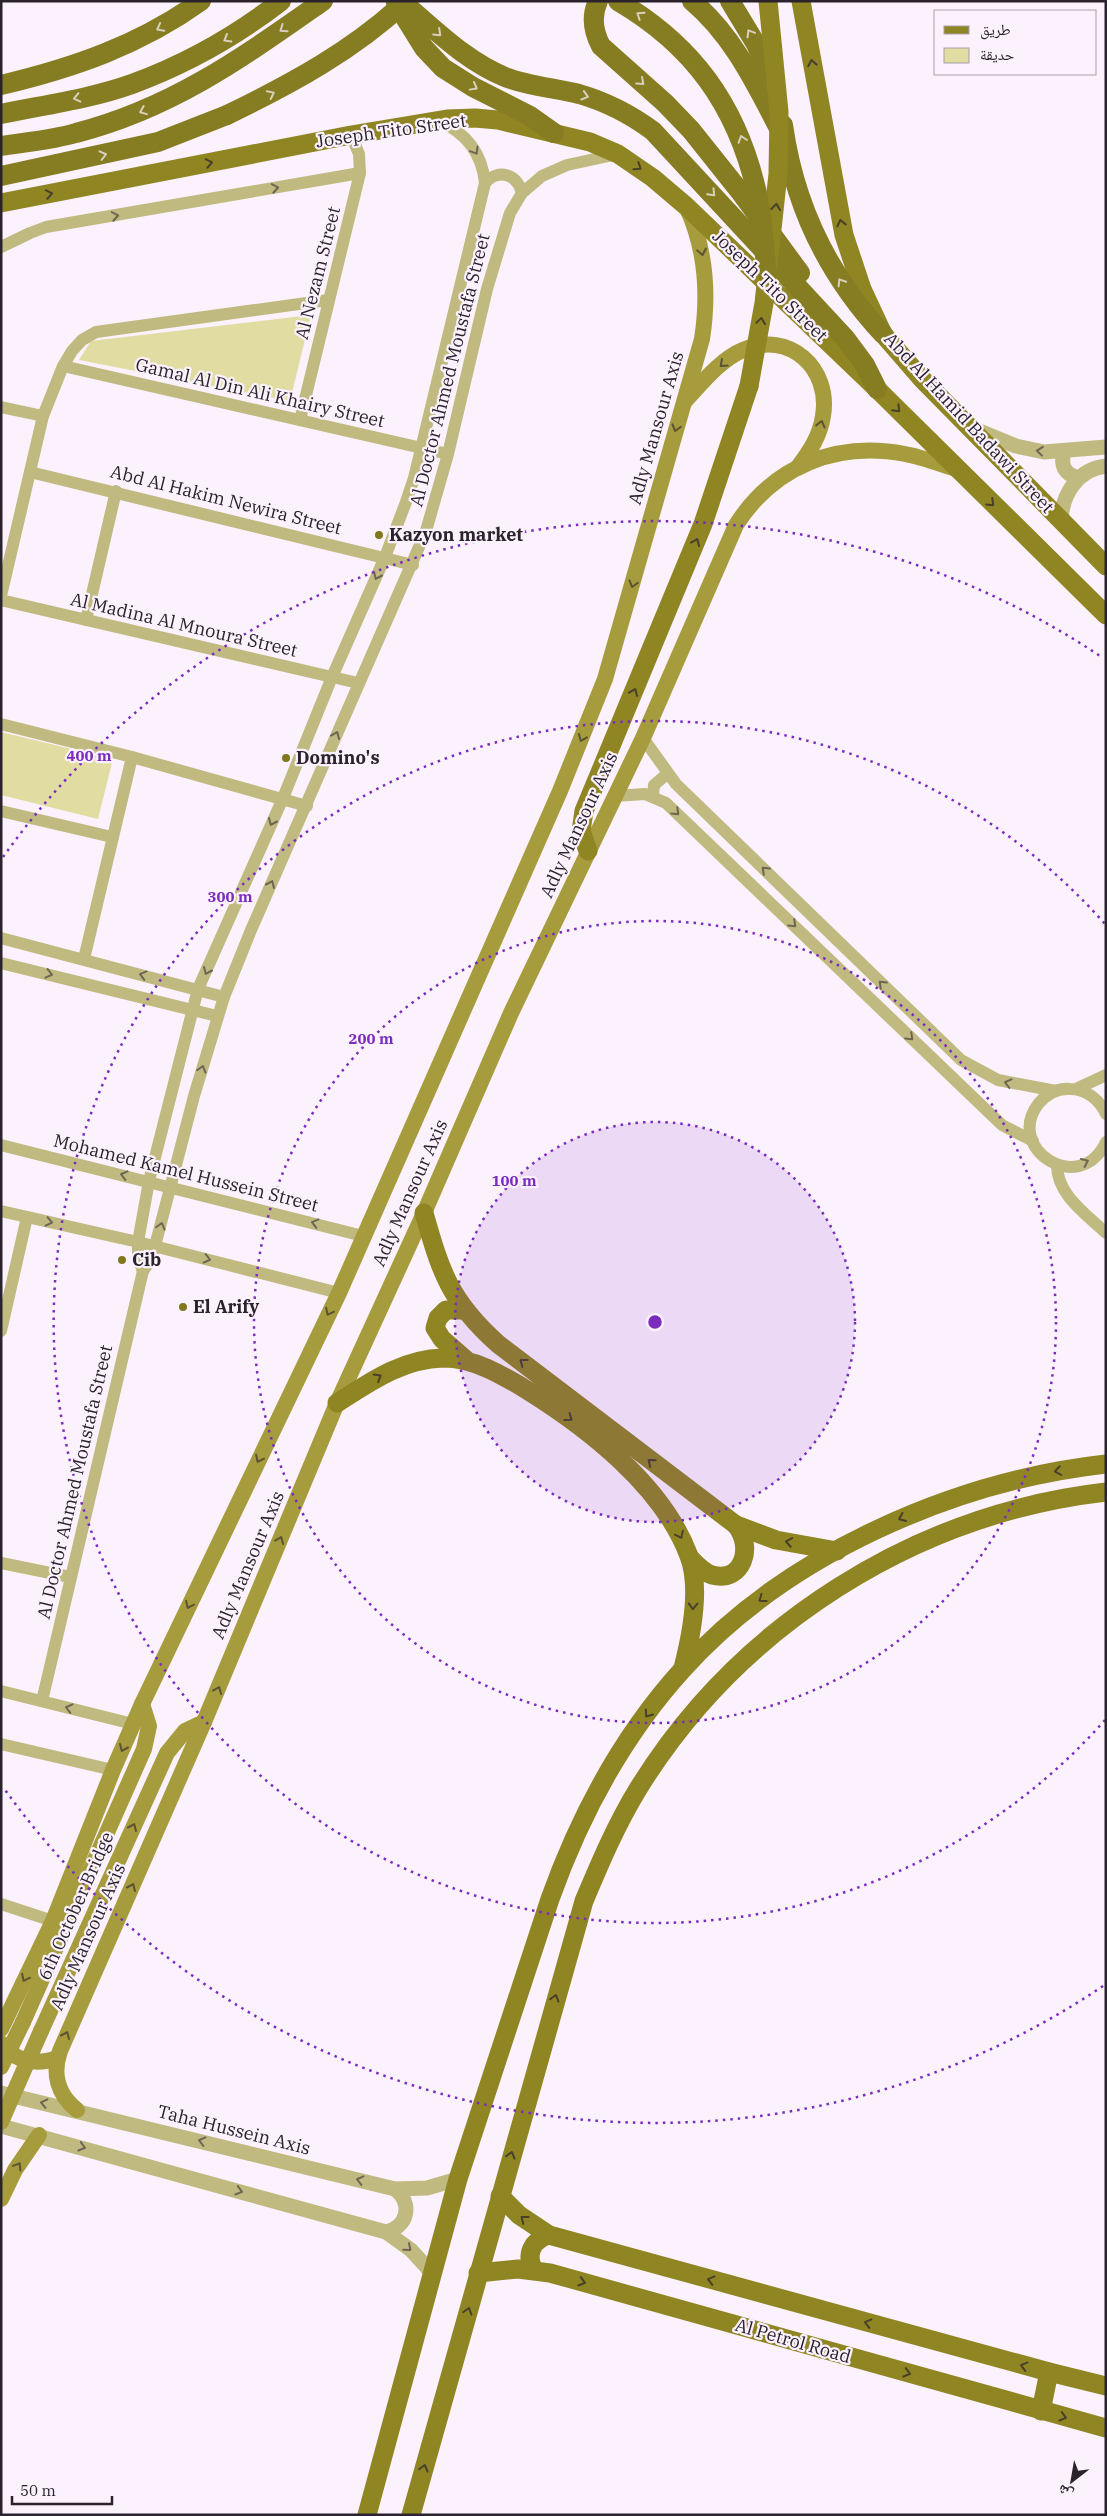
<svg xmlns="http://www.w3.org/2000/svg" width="1107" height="2516" viewBox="0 0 1107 2516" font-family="'IBM Plex Serif','Noto Naskh Arabic',serif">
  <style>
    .green { fill: #e1dca2 }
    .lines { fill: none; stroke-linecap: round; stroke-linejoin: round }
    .minor { stroke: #c0ba80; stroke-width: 12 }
    .tertiary { stroke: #c0ba80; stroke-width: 15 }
    .secondary { stroke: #a69c3d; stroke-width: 16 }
    .primary { stroke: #908523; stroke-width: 19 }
    .trunk { stroke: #867c21; stroke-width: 20 }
    .secondary-bridge { stroke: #a69c3d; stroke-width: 16 }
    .primary-bridge { stroke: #908523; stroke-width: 19 }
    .trunk-bridge { stroke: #867c21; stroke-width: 20 }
    .oneway { stroke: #d8cfbc }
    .oneway2 { stroke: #49402a }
    .oneway3 { stroke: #6e6652 }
    .oneway4 { stroke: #5c5333 }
    .ring { fill: none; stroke: #7b2cbf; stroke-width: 2.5; stroke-dasharray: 2.5 5 }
    .poi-dot { fill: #81771c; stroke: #fbf2fe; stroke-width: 2 }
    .labels { text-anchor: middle; stroke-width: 4.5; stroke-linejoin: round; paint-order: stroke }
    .street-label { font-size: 18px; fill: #2a222d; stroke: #fbf2fe }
    .poi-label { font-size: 18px; font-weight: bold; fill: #2a222d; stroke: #fbf2fe; text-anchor: start }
    .centre { fill: #7b2cbf; stroke: #fbf2fe; stroke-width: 2.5 }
    .ring-label { font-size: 15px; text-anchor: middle; font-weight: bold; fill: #7b2cbf; stroke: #fbf2fe; stroke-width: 4.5; stroke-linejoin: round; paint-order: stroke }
  </style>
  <rect width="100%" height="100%" fill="#fbf2fe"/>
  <g class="green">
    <path d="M 311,315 L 290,401 L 79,360 L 91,341 Z"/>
    <path d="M 1,732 L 113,759 L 98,819 L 1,795 Z"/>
  </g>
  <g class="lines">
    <g class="minor">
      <path d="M 485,183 C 498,168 517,174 522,193"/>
      <path d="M 1,247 L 30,233 L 46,227 L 360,173"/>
      <path d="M 63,366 L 448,454"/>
      <path d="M 1,407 L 43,416"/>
      <path d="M 300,420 L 360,173 L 359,154 L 351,135"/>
      <path d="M 30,472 L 413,565"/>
      <path d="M 1,596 L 43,416 L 63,366 L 72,351 L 82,340 L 96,332 L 328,300"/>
      <path d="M 1,600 L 358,683"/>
      <path d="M 86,620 L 116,491"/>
      <path d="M 1,724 L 132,757 L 307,806"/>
      <path d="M 643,738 L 676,784 L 961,1060 L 998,1080 L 1056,1091"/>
      <path d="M 653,795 L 654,785 L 667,774"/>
      <path d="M 615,796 L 645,794 L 666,803 L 1002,1125 L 1033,1141"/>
      <path d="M 1,811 L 112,837"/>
      <path d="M 1,938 L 224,997"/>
      <path d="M 84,959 L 132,757"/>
      <path d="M 1,963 L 217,1016"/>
      <path d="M 1076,1089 L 1106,1075"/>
      <path d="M 1106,1114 C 1099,1099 1086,1089 1070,1089 C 1058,1088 1047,1094 1039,1103 C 1003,1148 1080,1198 1106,1142"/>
      <path d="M 1,1145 L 363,1236"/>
      <path d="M 1057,1165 C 1057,1195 1086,1214 1106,1233"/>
      <path d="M 1,1211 L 138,1242 L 339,1293"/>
      <path d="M 143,1271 L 138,1259 L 138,1242 L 149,1181 L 198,989 L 283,798 L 332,677 L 385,557 L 406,502 L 414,478 L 485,183 C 482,154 467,133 439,121"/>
      <path d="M 1,1331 L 27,1217"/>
      <path d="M 1,1563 L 70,1577"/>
      <path d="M 1,1691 L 133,1724"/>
      <path d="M 42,1701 L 143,1271 L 150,1261 L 155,1246 L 194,1096 L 224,997 L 251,930 L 426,531 L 448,454 L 487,289 L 510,213 L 522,193 L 542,176 L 567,165 L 618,154"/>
      <path d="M 1,1744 L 113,1770"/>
      <path d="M 1,1904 L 53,1921"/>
    </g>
    <g class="tertiary">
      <path d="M 972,428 L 1016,446 L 1044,452 L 1106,447"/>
      <path d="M 1064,451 C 1060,466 1065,474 1078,478"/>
      <path d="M 1061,521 C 1062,494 1078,469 1106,466"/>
      <path d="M 1,2093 L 395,2189 L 427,2188 L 458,2179"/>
      <path d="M 1,2126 L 386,2232 L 411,2250 L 432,2273"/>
      <path d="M 386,2232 C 408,2227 413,2203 395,2189"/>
    </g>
    <g class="secondary">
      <path d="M 686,400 C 702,383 721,359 743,350 C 789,330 831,368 823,416 C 820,436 810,451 798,467"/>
      <path d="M 23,2022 L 144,1749 L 149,1726 L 142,1704"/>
      <path d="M 1,2029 L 53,1921 L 113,1770 L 142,1704 L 339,1293 L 560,791 L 605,679 L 702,339 C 709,294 706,250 687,208"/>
      <path d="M 41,2031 L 167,1753 L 185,1731 L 204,1722"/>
      <path d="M 1,2043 C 15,2061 35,2066 57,2058"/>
      <path d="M 77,2110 C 58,2095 52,2074 60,2051 L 204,1722 L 337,1403 L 424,1213 L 511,1013 L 643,738 L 736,525 C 774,466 836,441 905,454 C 922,457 940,464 956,469"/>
      <path d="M 1,2199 L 15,2170 L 39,2135"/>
    </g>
    <g class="primary">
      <path d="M 801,1 L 844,235 L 862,289 L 883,334 L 922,379 L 1106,566"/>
      <path d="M 1,203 L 351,135 L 447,119 L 475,118 L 498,120 L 590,142 L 618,154 L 653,178 L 686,206 L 877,389 L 1106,615"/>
      <path d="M 588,851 L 581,831 L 584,811 L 703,524 L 749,386"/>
      <path d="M 424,1213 C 441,1273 450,1301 498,1344 L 736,1525 L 776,1540 L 837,1551"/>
      <path d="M 465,1310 L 446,1310 L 438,1318 L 435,1328 L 442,1339 L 466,1360"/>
      <path d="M 337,1403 C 370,1382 402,1359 443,1358 C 474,1358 502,1375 527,1390 C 588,1428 663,1486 689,1556 C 701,1587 691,1637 683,1668"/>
      <path d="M 690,1558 C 696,1564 703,1572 712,1575 C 743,1583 754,1547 736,1525"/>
      <path d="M 500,2196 L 519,2215 L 549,2235 L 1049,2372 L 1106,2386"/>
      <path d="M 534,2270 C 525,2255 532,2240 549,2235"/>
      <path d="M 478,2273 L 518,2269 L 550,2273 L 1106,2428"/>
      <path d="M 1041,2411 L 1049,2372"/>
      <path d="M 367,2515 L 458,2179 L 550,1899 C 580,1815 623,1735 683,1669 C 787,1554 954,1481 1106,1464"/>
      <path d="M 411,2515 L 584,1901 C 600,1863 616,1825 638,1789 C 739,1625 915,1514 1106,1492"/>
    </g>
    <g class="trunk">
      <path d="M 401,1 C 435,29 464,60 505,77 C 528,86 555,88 579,94 C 607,102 630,114 653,131 L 845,338 L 865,365 L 877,389"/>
      <path d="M 598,1 C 591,16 593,31 601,46 L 665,103 L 691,130 L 742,194 L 800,273"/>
      <path d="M 692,1 C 734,36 757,87 782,134"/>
      <path d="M 730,1 L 756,44 L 774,87"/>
      <path d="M 396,3 L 424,48 L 443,68 L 473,87 L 530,116 L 554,133"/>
      <path d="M 1,85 C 73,68 140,45 201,1"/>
      <path d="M 1,114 C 44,105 90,99 132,84 C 186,64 236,36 281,1"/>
      <path d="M 783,125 C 794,204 828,275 883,334"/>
      <path d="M 1,146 C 26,142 52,140 76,133 C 173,108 243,57 323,1"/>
      <path d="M 1,176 L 158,142 L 227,115"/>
    </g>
    <g class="secondary-bridge">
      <path d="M 1,2067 L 23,2022"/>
      <path d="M 1,2122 L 41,2031"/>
    </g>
    <path class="primary-bridge" d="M 749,386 L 764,303 L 778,174 L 779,112 L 768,1"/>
    <g class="trunk-bridge">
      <path d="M 618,1 C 693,45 736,105 756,189 C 763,216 763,245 767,273"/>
      <path d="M 227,115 C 291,84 354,50 406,1"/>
    </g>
  </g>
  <defs><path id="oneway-chevron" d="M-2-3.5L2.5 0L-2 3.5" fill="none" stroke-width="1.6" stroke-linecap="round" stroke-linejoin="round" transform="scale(1.25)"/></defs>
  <g class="oneway">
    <use href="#oneway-chevron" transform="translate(640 15) rotate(-146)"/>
    <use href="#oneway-chevron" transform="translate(160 28) rotate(152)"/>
    <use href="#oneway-chevron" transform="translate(283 29) rotate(145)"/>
    <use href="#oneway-chevron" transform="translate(438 33) rotate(43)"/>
    <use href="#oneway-chevron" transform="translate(750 33) rotate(-121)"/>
    <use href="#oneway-chevron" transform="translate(227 39) rotate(150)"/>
    <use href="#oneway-chevron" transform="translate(641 82) rotate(42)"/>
    <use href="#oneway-chevron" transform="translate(474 87) rotate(29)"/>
    <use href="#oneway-chevron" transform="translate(271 94) rotate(-26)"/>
    <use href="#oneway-chevron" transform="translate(585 96) rotate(17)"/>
    <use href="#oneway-chevron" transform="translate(77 98) rotate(167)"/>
    <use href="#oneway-chevron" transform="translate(143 111) rotate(158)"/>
    <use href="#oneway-chevron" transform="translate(742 139) rotate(-108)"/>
    <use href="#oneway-chevron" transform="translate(103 155) rotate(-14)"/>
    <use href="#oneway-chevron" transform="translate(712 193) rotate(47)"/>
    <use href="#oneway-chevron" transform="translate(841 282) rotate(-122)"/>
  </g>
  <g class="oneway2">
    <use href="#oneway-chevron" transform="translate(812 63) rotate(-100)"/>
    <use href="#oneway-chevron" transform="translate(209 163) rotate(-11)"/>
    <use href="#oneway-chevron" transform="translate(638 167) rotate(34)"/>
    <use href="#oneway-chevron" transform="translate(49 194) rotate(-11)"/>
    <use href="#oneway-chevron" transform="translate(776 207) rotate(-84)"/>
    <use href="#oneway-chevron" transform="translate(841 223) rotate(-103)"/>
    <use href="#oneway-chevron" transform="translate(761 321) rotate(-82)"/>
    <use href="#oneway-chevron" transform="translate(897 409) rotate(45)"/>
    <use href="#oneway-chevron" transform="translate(991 503) rotate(44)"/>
    <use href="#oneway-chevron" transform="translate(696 542) rotate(-67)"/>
    <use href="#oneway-chevron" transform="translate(634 692) rotate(-67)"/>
    <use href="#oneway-chevron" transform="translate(523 1362) rotate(-143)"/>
    <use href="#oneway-chevron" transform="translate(378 1377) rotate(-31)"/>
    <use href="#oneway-chevron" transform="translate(569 1418) rotate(36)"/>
    <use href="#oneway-chevron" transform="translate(651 1462) rotate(-141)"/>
    <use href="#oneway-chevron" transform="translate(1058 1471) rotate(170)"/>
    <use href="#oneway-chevron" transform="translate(902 1518) rotate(155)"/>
    <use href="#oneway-chevron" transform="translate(680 1535) rotate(64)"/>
    <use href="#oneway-chevron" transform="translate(789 1542) rotate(-170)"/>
    <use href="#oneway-chevron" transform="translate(762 1599) rotate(144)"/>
    <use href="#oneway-chevron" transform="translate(693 1606) rotate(92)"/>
    <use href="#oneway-chevron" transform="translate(648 1714) rotate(125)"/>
    <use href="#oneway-chevron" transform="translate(555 1998) rotate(-74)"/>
    <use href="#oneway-chevron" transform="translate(511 2155) rotate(-74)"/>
    <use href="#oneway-chevron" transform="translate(524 2219) rotate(-142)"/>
    <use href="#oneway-chevron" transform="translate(711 2280) rotate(-165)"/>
    <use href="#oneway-chevron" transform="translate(582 2282) rotate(16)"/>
    <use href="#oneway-chevron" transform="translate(468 2311) rotate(-74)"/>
    <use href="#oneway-chevron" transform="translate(868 2323) rotate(-165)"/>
    <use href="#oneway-chevron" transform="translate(1024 2366) rotate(-165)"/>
    <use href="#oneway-chevron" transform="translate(907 2373) rotate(16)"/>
    <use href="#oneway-chevron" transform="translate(1063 2417) rotate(16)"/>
    <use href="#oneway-chevron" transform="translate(424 2468) rotate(-74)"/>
  </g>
  <g class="oneway3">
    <use href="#oneway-chevron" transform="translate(475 151) rotate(59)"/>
    <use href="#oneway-chevron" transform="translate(275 188) rotate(-10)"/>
    <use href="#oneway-chevron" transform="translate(115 216) rotate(-10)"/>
    <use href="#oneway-chevron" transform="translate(1040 451) rotate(-174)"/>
    <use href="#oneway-chevron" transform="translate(377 576) rotate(114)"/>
    <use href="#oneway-chevron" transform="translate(336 735) rotate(-67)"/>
    <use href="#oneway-chevron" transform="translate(676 812) rotate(44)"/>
    <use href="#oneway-chevron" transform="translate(272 822) rotate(114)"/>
    <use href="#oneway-chevron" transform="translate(765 870) rotate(-136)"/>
    <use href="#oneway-chevron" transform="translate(271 884) rotate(-66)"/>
    <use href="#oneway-chevron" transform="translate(793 924) rotate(44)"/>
    <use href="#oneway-chevron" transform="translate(207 971) rotate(114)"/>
    <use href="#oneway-chevron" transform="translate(49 974) rotate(14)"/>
    <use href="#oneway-chevron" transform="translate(143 975) rotate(-165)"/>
    <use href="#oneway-chevron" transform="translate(882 984) rotate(-136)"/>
    <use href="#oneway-chevron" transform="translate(910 1037) rotate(44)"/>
    <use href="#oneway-chevron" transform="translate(202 1069) rotate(-74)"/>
    <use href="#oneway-chevron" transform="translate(1008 1083) rotate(-166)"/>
    <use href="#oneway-chevron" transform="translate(1085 1162) rotate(-25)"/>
    <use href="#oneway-chevron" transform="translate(124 1175) rotate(-166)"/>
    <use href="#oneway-chevron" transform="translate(49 1222) rotate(13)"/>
    <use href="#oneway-chevron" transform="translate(315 1223) rotate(-165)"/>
    <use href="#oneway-chevron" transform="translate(161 1226) rotate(-75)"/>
    <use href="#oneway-chevron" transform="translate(207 1259) rotate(14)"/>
    <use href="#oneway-chevron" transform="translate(69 1708) rotate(-166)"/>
    <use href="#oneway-chevron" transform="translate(44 2103) rotate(-167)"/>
    <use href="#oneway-chevron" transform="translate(202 2141) rotate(-166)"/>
    <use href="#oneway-chevron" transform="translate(82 2147) rotate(16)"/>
    <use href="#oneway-chevron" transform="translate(360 2180) rotate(-166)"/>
    <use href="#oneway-chevron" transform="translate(239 2191) rotate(16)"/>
    <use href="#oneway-chevron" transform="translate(408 2248) rotate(41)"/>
  </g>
  <g class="oneway4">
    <use href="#oneway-chevron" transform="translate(702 252) rotate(79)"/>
    <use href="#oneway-chevron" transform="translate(723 364) rotate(138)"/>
    <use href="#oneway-chevron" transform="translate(821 424) rotate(-76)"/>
    <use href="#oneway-chevron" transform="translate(676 428) rotate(106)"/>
    <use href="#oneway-chevron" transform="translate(633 584) rotate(106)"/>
    <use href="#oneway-chevron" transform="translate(582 738) rotate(112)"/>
    <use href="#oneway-chevron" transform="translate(329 1312) rotate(116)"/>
    <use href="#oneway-chevron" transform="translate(259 1459) rotate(116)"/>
    <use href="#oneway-chevron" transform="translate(280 1540) rotate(-67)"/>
    <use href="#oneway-chevron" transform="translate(189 1605) rotate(115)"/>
    <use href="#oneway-chevron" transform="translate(218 1690) rotate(-67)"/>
    <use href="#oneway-chevron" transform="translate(123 1748) rotate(114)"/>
    <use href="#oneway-chevron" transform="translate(133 1827) rotate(-66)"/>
    <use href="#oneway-chevron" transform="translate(132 1887) rotate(-66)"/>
    <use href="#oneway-chevron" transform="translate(25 1978) rotate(116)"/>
    <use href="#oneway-chevron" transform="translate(66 2035) rotate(-66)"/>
    <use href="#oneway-chevron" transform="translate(18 2166) rotate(-59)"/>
  </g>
  <circle cx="655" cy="1322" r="200" fill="#7b2cbf" fill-opacity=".12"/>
  <g class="ring">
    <circle cx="655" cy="1322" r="200"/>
    <circle cx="655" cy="1322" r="401"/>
    <path d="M1105 1720A601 601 0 1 1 1105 924"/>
    <path d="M1103 1986A801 801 0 0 1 3 1787M3 857A801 801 0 0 1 1103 658"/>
  </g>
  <g class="poi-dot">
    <circle cx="379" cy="535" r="5"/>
    <circle cx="286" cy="758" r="5"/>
    <circle cx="122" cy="1260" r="5"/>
    <circle cx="183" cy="1307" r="5"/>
  </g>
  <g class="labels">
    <g class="street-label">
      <text transform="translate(391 131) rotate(-8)" y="6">Joseph Tito Street</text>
      <text transform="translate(318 273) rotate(-76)" y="6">Al Nezam Street</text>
      <text transform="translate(770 286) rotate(44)" y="6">Joseph Tito Street</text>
      <text transform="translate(450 370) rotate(-76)" y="6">Al Doctor Ahmed Moustafa Street</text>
      <text transform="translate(260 393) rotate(13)" y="6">Gamal Al Din Ali Khairy Street</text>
      <text transform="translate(969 423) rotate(47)" y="6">Abd Al Hamid Badawi Street</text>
      <text transform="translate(656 428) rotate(-74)" y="6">Adly Mansour Axis</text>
      <text transform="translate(226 500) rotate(14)" y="6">Abd Al Hakim Newira Street</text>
      <text transform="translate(184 625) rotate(13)" y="6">Al Madina Al Mnoura Street</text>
      <text transform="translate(579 825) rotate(-65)" y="6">Adly Mansour Axis</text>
      <text transform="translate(186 1173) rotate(14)" y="6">Mohamed Kamel Hussein Street</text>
      <text transform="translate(410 1193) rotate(-66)" y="6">Adly Mansour Axis</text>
      <text transform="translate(75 1482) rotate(-77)" y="6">Al Doctor Ahmed Moustafa Street</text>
      <text transform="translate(248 1565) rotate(-67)" y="6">Adly Mansour Axis</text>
      <text transform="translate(76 1906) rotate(-66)" y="6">6th October Bridge</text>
      <text transform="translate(88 1937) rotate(-66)" y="6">Adly Mansour Axis</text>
      <text transform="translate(234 2130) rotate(14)" y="6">Taha Hussein Axis</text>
      <text transform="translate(793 2341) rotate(16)" y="6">Al Petrol Road</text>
    </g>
    <g class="poi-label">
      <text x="389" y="541">Kazyon market</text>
      <text x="296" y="764">Domino's</text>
      <text x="132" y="1266">Cib</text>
      <text x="193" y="1313">El Arify</text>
    </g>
  </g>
  <circle cx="655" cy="1322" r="8" class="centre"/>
  <g class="ring-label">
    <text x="89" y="761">400 m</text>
    <text x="230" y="902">300 m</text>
    <text x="371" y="1044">200 m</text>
    <text x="514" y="1186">100 m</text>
  </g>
  <rect width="1107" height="2516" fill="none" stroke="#2a222d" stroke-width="5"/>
  <rect x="934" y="10" width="162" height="65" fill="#fbf2fe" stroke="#a79faa"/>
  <rect x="944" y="26" width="25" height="8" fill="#908523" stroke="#a79faa"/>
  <text x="980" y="35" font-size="15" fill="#2a222d">طريق</text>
  <rect x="944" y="48" width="25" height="15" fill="#e1dca2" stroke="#a79faa"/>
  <text x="980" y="60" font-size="15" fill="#2a222d">حديقة</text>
  <g transform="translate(1072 2481) rotate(211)" stroke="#fbf2fe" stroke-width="4" paint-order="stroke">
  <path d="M0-4L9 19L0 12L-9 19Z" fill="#2a222d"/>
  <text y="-8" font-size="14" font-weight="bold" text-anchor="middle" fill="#2a222d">ش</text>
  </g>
  <path d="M12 2496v8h100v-8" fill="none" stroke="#2a222d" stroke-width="2.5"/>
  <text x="20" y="2496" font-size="15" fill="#2a222d" stroke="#fbf2fe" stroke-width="4" paint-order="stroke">50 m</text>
</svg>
